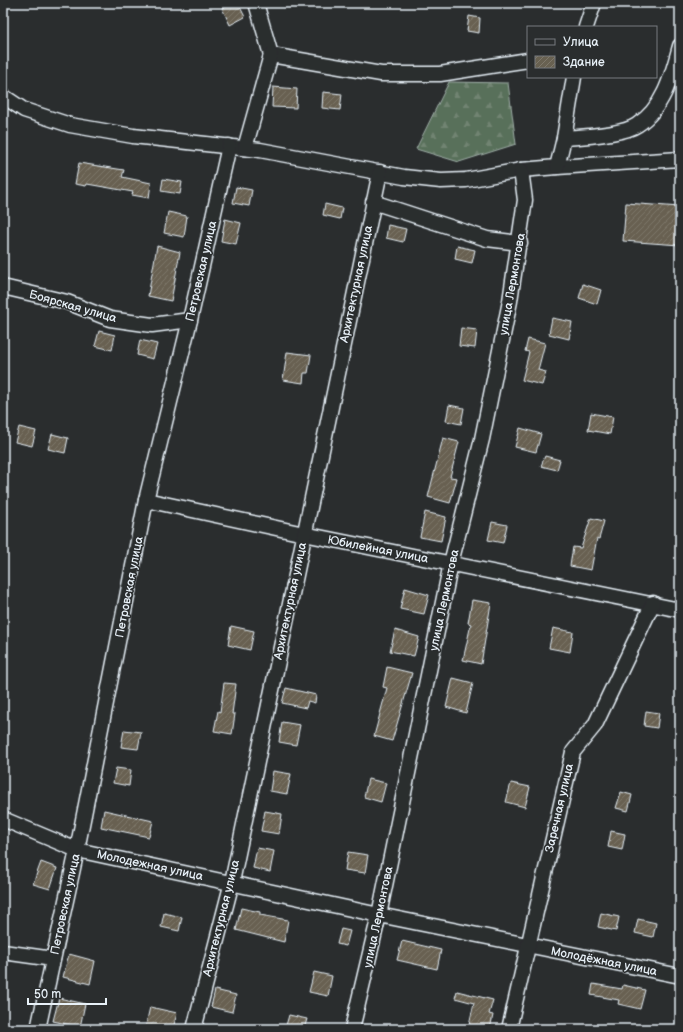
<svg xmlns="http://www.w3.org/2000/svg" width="683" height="1032" viewBox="0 0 683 1032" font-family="'Balsamiq Sans',sans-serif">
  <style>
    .forest { fill: url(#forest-firs); stroke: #a0b0a9 }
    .building { fill: url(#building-hatch); stroke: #e8f1f8 }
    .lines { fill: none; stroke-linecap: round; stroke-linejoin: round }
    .minor-casing { stroke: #e8f1f8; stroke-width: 17 }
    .minor { stroke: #2a2d2e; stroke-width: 14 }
    .labels { text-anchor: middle; stroke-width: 3; stroke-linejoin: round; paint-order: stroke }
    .street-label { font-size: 12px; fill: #e8f1f8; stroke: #2a2d2e }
  </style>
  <defs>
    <pattern id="forest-firs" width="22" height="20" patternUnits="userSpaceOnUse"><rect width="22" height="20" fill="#596f5a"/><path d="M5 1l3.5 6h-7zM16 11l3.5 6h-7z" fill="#718472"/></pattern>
    <pattern id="building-hatch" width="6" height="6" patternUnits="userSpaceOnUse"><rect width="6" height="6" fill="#686151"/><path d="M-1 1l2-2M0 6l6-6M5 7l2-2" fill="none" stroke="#7e786b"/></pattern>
  </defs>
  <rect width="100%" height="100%" fill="#2a2d2e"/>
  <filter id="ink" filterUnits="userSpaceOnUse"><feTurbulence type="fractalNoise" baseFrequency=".025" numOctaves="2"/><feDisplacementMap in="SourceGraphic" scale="8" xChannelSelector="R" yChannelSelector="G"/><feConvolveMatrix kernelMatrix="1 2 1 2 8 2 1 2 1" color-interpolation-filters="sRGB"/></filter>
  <g filter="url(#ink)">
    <path class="forest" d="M 449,82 L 508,83 L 516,144 L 459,162 L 416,149 Z"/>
    <g class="building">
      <path d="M 231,3 L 238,3 L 245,17 L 230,25 L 222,8 Z"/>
      <path d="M 469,16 L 480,18 L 479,33 L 467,31 Z"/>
      <path d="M 273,87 L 297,89 L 296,108 L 272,107 Z"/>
      <path d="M 323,92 L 342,94 L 340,110 L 322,108 Z"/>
      <path d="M 79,163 L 124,170 L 122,177 L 151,183 L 149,198 L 132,195 L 133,192 L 87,184 L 86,186 L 75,184 Z"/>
      <path d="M 163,179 L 182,182 L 180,194 L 161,191 Z"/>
      <path d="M 236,187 L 252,190 L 249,206 L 233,203 Z"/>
      <path d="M 626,203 L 680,207 L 680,245 L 623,241 Z"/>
      <path d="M 325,204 L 342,208 L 340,219 L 323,215 Z"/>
      <path d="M 168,212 L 187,216 L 184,237 L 164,233 Z"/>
      <path d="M 225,219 L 241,223 L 236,244 L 221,241 Z"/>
      <path d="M 388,225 L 406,229 L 403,242 L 386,238 Z"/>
      <path d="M 157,246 L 180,252 L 171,301 L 148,296 Z"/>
      <path d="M 457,246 L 475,250 L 472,263 L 455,259 Z"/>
      <path d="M 583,284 L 601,290 L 597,304 L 579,298 Z"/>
      <path d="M 552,318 L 572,322 L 569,339 L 549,334 Z"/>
      <path d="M 461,328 L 477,330 L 475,348 L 459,346 Z"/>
      <path d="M 99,331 L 115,335 L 112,350 L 95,346 Z"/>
      <path d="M 528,339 L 545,343 L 538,370 L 546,372 L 542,385 L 522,380 L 529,352 L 525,351 Z"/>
      <path d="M 140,340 L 157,344 L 153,359 L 137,355 Z"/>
      <path d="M 287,352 L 311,355 L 308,373 L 304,373 L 303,383 L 283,380 Z"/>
      <path d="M 449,405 L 464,408 L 461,424 L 446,421 Z"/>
      <path d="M 591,413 L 613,417 L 610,434 L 588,430 Z"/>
      <path d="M 19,427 L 36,431 L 32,446 L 15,442 Z"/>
      <path d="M 520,428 L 541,434 L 536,452 L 515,447 Z"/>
      <path d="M 52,434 L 68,438 L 65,453 L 48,449 Z"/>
      <path d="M 443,438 L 459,442 L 450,477 L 457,478 L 450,503 L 428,497 Z"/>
      <path d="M 545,456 L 560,460 L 557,470 L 541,466 Z"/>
      <path d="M 425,512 L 446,517 L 441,541 L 420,537 Z"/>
      <path d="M 591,518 L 604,521 L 599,539 L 597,538 L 591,570 L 570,566 L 573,547 L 581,548 Z"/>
      <path d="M 492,522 L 507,525 L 503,543 L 488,540 Z"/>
      <path d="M 405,588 L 429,595 L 424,614 L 400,609 Z"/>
      <path d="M 472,600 L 491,603 L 481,664 L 463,660 L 471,624 L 468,623 Z"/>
      <path d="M 231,626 L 254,631 L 250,650 L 228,645 Z"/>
      <path d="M 553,628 L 573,632 L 570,652 L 549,648 Z"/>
      <path d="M 395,630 L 419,637 L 414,656 L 390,651 Z"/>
      <path d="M 387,667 L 412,673 L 392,741 L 374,736 L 387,688 L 383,687 Z"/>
      <path d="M 453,678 L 473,683 L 466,713 L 446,707 Z"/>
      <path d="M 224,683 L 236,684 L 232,714 L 235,714 L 232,734 L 214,731 L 218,711 L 220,712 Z"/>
      <path d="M 286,688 L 316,695 L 315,703 L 308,701 L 306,708 L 282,703 Z"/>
      <path d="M 646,711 L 659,713 L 657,728 L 644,726 Z"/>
      <path d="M 282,722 L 300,725 L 296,745 L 279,742 Z"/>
      <path d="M 124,730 L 141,732 L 138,749 L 121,747 Z"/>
      <path d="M 116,768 L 131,770 L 129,786 L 113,783 Z"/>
      <path d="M 273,771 L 291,774 L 287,794 L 270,791 Z"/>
      <path d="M 368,779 L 386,783 L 381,802 L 364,797 Z"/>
      <path d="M 511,783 L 530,787 L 525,807 L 506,802 Z"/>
      <path d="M 621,792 L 632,795 L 628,811 L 616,808 Z"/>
      <path d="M 104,810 L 153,821 L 149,837 L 101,827 Z"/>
      <path d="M 265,811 L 282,814 L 279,834 L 261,831 Z"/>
      <path d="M 611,831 L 625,834 L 622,850 L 608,847 Z"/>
      <path d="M 257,848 L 274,851 L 270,872 L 253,868 Z"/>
      <path d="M 348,852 L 368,855 L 365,873 L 345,870 Z"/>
      <path d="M 41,862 L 57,868 L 50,889 L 33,884 Z"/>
      <path d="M 241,908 L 260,912 L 260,915 L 288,920 L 284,942 L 236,930 Z"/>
      <path d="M 164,913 L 182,917 L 179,931 L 161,927 Z"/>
      <path d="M 601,913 L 619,917 L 616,931 L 598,927 Z"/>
      <path d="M 638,919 L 656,923 L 653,937 L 635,933 Z"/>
      <path d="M 341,929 L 350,931 L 346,946 L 337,944 Z"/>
      <path d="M 402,941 L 441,950 L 437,969 L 397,960 Z"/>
      <path d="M 69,954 L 95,961 L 90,984 L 63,977 Z"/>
      <path d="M 314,972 L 332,976 L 328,996 L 309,992 Z"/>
      <path d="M 593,984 L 622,989 L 623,985 L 645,990 L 640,1009 L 618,1004 L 619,1000 L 591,995 Z"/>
      <path d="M 215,990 L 236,995 L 232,1012 L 211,1007 Z"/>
      <path d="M 457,991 L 493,1000 L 489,1014 L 493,1015 L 490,1029 L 468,1029 L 474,1003 L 455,998 Z"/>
      <path d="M 59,998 L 85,1004 L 80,1027 L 53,1021 Z"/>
      <path d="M 150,1007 L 177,1013 L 173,1029 L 145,1029 Z"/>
      <path d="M 289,1015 L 307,1019 L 304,1029 L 285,1029 Z"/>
    </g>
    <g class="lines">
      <g class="minor-casing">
        <g id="minor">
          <path d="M 256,3 L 271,55 L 381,74 L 440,74 L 528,60"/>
          <path d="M 586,27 L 594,3"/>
          <path d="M 3,96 L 24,110 L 70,125 L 133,136 L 260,150 L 404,177 L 441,181 L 466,180 L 521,170 L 557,167 L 680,159"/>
          <path d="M 564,138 C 581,137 624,134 637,125 C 664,108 672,75 680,46"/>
          <path d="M 245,148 L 271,55"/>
          <path d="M 557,167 L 564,138 L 574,77"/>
          <path d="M 373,202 L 487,239 L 520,243"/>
          <path d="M 3,287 L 67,302 L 110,319 L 152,325 L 190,320"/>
          <path d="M 146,500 L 304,534 L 680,610"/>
          <path d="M 3,819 L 77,850 L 379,915 L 680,976"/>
          <path d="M 3,952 L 53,959"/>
          <path d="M 38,1029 L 77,850 L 146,500 L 190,320 L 229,146"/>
          <path d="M 194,1029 L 232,882 L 380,172"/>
          <path d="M 352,1029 L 379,915 L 451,563 L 482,439 L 510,301 L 525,200 L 521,170"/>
          <path d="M 509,1029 L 573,752 L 595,725 L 653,603"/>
        </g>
      </g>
      <use href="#minor" class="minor"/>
    </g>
  </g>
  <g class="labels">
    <g class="street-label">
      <text transform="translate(201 271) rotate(-77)" y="4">Петровская улица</text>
      <text transform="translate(356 284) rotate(-78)" y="4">Архитектурная улица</text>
      <text transform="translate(512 284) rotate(-80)" y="4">улица Лермонтова</text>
      <text transform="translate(73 306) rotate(16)" y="4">Боярская улица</text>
      <text transform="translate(378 549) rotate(11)" y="4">Юбилейная улица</text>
      <text transform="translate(129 587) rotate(-79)" y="4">Петровская улица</text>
      <text transform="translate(444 600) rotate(-78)" y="4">улица Лермонтова</text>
      <text transform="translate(290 601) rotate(-78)" y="4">Архитектурная улица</text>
      <text transform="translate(559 808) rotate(-77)" y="4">Заречная улица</text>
      <text transform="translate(150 865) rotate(12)" y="4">Молодежная улица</text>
      <text transform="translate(65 904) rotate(-78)" y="4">Петровская улица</text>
      <text transform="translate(378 917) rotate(-78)" y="4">улица Лермонтова</text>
      <text transform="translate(221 918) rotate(-76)" y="4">Архитектурная улица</text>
      <text transform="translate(604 961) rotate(11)" y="4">Молодёжная улица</text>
    </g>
  </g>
  <rect width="683" height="1032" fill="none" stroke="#2a2d2e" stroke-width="16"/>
  <rect x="8" y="8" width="667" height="1016" fill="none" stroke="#e8f1f8" stroke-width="1.5" filter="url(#ink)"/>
  <rect x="527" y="26" width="130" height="52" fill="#2a2d2e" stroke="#767b7f"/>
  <rect x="535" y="39" width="20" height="6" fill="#2a2d2e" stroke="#767b7f"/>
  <text x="563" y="46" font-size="12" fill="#e8f1f8">Улица</text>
  <rect x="535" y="56" width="20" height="12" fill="url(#building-hatch)" stroke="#767b7f"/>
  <text x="563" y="66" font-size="12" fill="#e8f1f8">Здание</text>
  <path d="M28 998v6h78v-6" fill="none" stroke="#e8f1f8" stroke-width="2"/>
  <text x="34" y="998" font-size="12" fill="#e8f1f8" stroke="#2a2d2e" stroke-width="3" paint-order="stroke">50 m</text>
</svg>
